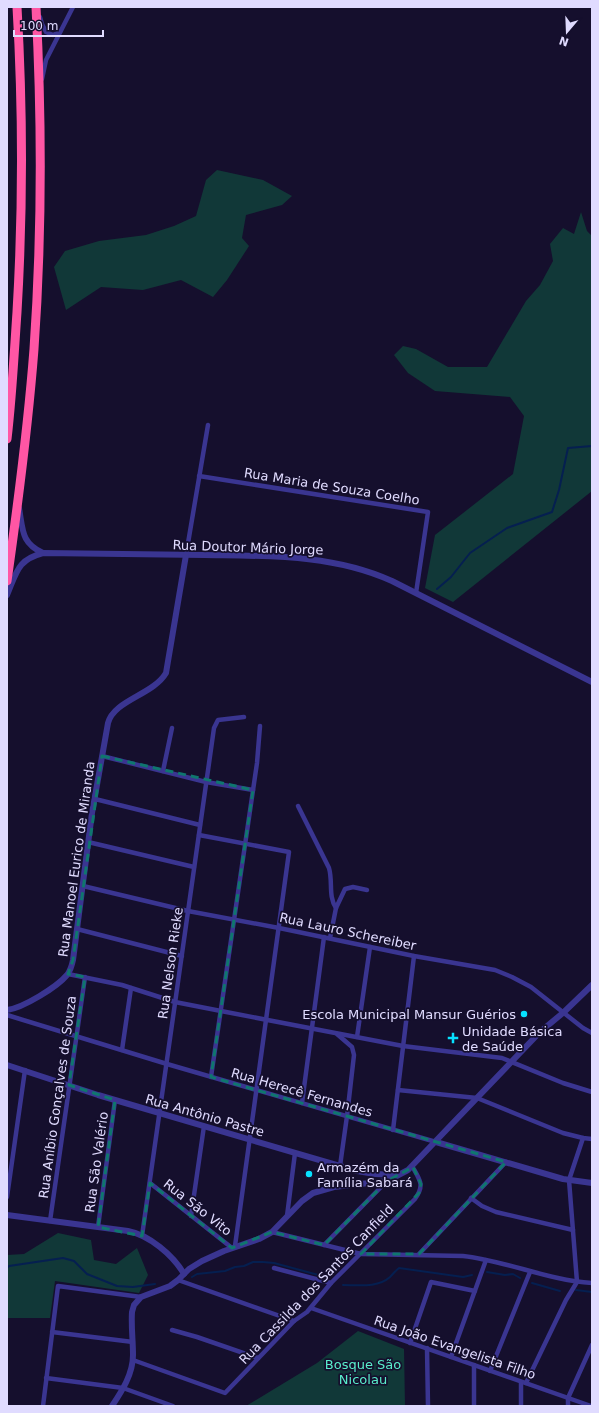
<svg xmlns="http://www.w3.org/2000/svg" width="599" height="1413" viewBox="0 0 599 1413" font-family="'DejaVu Sans',sans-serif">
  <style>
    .green { fill: #113838 }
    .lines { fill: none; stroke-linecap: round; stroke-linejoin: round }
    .stream { stroke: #051f50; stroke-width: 2 }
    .minor { stroke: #3a3591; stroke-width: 4.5 }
    .tertiary { stroke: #3a3591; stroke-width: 6 }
    .motorway { stroke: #ff56a4; stroke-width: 9 }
    .marked { fill: none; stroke: #0f766e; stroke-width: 3; stroke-dasharray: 8 5; stroke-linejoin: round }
    .poi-dot { fill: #07e1ff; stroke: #150f2d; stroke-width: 1.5 }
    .labels { text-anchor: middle; stroke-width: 3.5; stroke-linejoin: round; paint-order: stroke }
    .street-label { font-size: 13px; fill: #e0dbff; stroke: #150f2d }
    .poi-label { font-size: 13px; fill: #e0dbff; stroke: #150f2d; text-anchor: start }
    .park-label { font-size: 13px; fill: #59edcb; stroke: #150f2d }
  </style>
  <rect width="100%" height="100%" fill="#150f2d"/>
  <g class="green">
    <path d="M 217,170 L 263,180 L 292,196 L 282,205 L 246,215 L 242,238 L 249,246 L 227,280 L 213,297 L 181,280 L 143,290 L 101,287 L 66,310 L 54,267 L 65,251 L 99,241 L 146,235 L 174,226 L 196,216 L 206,180 Z"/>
    <path d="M 581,212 L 587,231 L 592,236 L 592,491 L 453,602 L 425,588 L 435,535 L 513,474 L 524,416 L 510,397 L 435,391 L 408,373 L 394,355 L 403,346 L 416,349 L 448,367 L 487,367 L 526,301 L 540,285 L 553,261 L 550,244 L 563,228 L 574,234 Z"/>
    <path d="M 58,1233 L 91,1240 L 94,1260 L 116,1264 L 137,1248 L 148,1275 L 139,1293 L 55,1281 L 50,1318 L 7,1318 L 7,1255 L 24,1254 Z"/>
    <path d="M 358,1331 L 404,1349 L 405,1406 L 246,1406 L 317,1363 Z"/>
  </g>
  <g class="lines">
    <g class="stream">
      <path d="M 437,589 L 451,577 L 470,553 L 507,528 L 552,512 L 559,490 L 568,448 L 592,446"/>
      <path d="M 7,1268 L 9,1266 L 63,1258 L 74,1261 L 87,1274 L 117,1286 L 133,1287 L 155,1284"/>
      <path d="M 487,1272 L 505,1275 L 513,1274 L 520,1278"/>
      <path d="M 192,1277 L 197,1274 L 225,1271 L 235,1267 L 244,1266 L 253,1262 L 263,1262 L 274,1263 L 326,1277"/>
      <path d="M 532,1283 L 560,1291"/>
      <path d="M 343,1285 C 358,1285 378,1288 390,1277 C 393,1274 395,1271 399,1268 L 463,1277 L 472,1275"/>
      <path d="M 576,1290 L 592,1292"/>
    </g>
    <g class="minor">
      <path d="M 40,17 L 42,24 L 46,32 L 53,35 L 60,32"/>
      <path d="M 42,79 L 46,60 L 73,7"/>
      <path d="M 199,476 L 428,512 L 416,593"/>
      <path d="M 186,555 L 208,425"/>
      <path d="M 102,756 L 206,782 L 253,790"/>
      <path d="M 163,771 L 172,728"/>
      <path d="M 95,799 L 200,825"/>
      <path d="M 298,806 L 329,868 C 333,882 328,896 336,908"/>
      <path d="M 199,835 L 289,852 L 235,1246"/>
      <path d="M 88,842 L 194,867"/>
      <path d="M 83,886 L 188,911 L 279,928 L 414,956 L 495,970 L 512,977 L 531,987 L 583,1028 L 592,1033"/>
      <path d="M 77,929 L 182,956"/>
      <path d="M 330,938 L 336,908 L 345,889 L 353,887 L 367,890"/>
      <path d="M 68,974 L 122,985 L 175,1002 L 221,1011 L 403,1046 L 502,1058 L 563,1083 L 592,1092"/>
      <path d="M 7,1015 L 167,1064 L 436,1142"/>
      <path d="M 337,1034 L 352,1047 L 354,1055 L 347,1116 L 340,1166"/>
      <path d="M 357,1037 L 370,947"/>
      <path d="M 122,1050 L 131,988"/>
      <path d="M 211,1077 L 257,763 L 260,726"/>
      <path d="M 398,1090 L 477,1098 L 563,1133 L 583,1138 L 592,1139"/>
      <path d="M 302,1103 L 324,937"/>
      <path d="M 393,1130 L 414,956"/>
      <path d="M 150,1183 L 232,1248"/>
      <path d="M 7,1197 L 25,1070"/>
      <path d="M 471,1198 L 482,1206 L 496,1212 L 573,1230"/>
      <path d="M 191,1216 L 204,1126"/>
      <path d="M 287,1216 L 295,1153"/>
      <path d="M 50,1221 L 85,977"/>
      <path d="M 98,1227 L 115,1100"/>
      <path d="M 272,1232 L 361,1254 L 463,1256 C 507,1261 547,1280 592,1283"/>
      <path d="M 142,1236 L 214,728 L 218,720 L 244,717"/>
      <path d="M 324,1245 L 387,1181"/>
      <path d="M 419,1254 L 506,1162"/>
      <path d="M 274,1268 L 331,1283"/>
      <path d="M 178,1280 L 294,1321"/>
      <path d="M 311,1308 L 591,1406"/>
      <path d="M 172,1330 L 197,1337 L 258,1358"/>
      <path d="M 52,1332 L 133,1342"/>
      <path d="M 410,1343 L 431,1282 L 475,1291"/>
      <path d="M 427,1348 L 428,1406"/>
      <path d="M 451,1357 L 486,1260"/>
      <path d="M 133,1360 L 225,1393 L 294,1321 L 307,1312 L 331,1283 L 415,1199 C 425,1185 420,1180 412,1166"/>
      <path d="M 474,1365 L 474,1406"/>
      <path d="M 490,1371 L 530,1272"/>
      <path d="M 46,1378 L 123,1388 L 173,1406"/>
      <path d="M 521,1382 L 521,1406"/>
      <path d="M 526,1383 L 566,1300 L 577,1282 L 569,1180 L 583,1138"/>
      <path d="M 43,1406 L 58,1286 L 141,1297"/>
      <path d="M 568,1406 L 568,1398 L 592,1345"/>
    </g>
    <g class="tertiary">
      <path d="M 19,508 C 23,530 21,543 43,553"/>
      <path d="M 7,595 C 17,572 17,560 43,553 C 97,554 151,554 204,555 C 268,556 333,554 392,581 L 592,682"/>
      <path d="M 7,1010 C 23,1008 57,987 67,975 C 70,971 72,965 73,960 L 92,813 L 108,723 C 114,700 153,695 166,673 L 186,555"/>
      <path d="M 7,1065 L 98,1095 L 357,1171 L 375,1174 L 397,1175"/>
      <path d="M 436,1142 L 563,1179 L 592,1183"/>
      <path d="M 7,1215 L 128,1231 C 149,1235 173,1255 184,1274"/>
      <path d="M 112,1406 C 122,1391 133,1374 133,1355 C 133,1340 131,1326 132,1312 L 134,1305 L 141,1297 L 170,1286 L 178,1280 L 189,1269 L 202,1261 L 224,1251 L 259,1239 L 272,1232 L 302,1201 L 313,1193 L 334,1187 L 387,1181 L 408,1170 L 540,1032 L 564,1012 L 592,985"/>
    </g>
    <g class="motorway">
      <path d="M 7,439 C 12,397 14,355 17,312 C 23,211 23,109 17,7"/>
      <path d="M 7,581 C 18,504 28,427 34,349 C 42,235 42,121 36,7"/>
    </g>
  </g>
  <path class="marked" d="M 102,756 L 253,790 L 211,1077 L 506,1162 L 419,1254 L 361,1254 L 419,1193 L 421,1184 L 413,1167 L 387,1181 L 324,1245 L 272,1232 L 232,1248 L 150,1183 L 142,1236 L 98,1227 L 115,1100 L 69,1085 L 85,977 L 68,974 L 73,960 Z"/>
  <g class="poi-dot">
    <circle cx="524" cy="1014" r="4"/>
    <path d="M451 1032h4v4h4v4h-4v4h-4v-4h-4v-4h4z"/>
    <circle cx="309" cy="1174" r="4"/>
  </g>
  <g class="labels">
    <g class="street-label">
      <text transform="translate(332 486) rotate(9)" y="5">Rua Maria de Souza Coelho</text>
      <text transform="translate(248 547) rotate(2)" y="5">Rua Doutor Mário Jorge</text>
      <text transform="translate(76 859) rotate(-82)" y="5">Rua Manoel Eurico de Miranda</text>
      <text transform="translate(348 931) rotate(12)" y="5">Rua Lauro Schereiber</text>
      <text transform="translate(170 963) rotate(-82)" y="5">Rua Nelson Rieke</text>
      <text transform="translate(302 1092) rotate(16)" y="5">Rua Herecê Fernandes</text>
      <text transform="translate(57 1097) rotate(-82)" y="5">Rua Aníbio Gonçalves de Souza</text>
      <text transform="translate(205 1115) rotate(16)" y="5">Rua Antônio Pastre</text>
      <text transform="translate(96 1162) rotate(-82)" y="5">Rua São Valério</text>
      <text transform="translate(198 1207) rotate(38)" y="5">Rua São Vito</text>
      <text transform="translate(316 1284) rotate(-46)" y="5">Rua Cassilda dos Santos Canfield</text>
      <text transform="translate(455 1347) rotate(19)" y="5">Rua João Evangelista Filho</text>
    </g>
    <g class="poi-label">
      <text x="516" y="1019" text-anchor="end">Escola Municipal Mansur Guérios</text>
      <text x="462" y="1036">Unidade Básica<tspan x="462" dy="15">de Saúde</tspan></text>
      <text x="317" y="1172">Armazém da<tspan x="317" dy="15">Família Sabará</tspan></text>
    </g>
    <g class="park-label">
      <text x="363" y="1369">Bosque São<tspan x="363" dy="15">Nicolau</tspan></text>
    </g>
  </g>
  <rect width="599" height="1413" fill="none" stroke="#e0dbff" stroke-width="16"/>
  <g transform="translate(567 32) rotate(199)" stroke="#150f2d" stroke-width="3" paint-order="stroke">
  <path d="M0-3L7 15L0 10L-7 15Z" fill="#e0dbff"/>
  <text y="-6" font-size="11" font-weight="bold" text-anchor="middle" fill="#e0dbff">N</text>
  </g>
  <path d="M14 30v6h89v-6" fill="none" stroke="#e0dbff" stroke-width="2"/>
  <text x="20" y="30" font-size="12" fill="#e0dbff" stroke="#150f2d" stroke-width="3" paint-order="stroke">100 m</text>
</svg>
